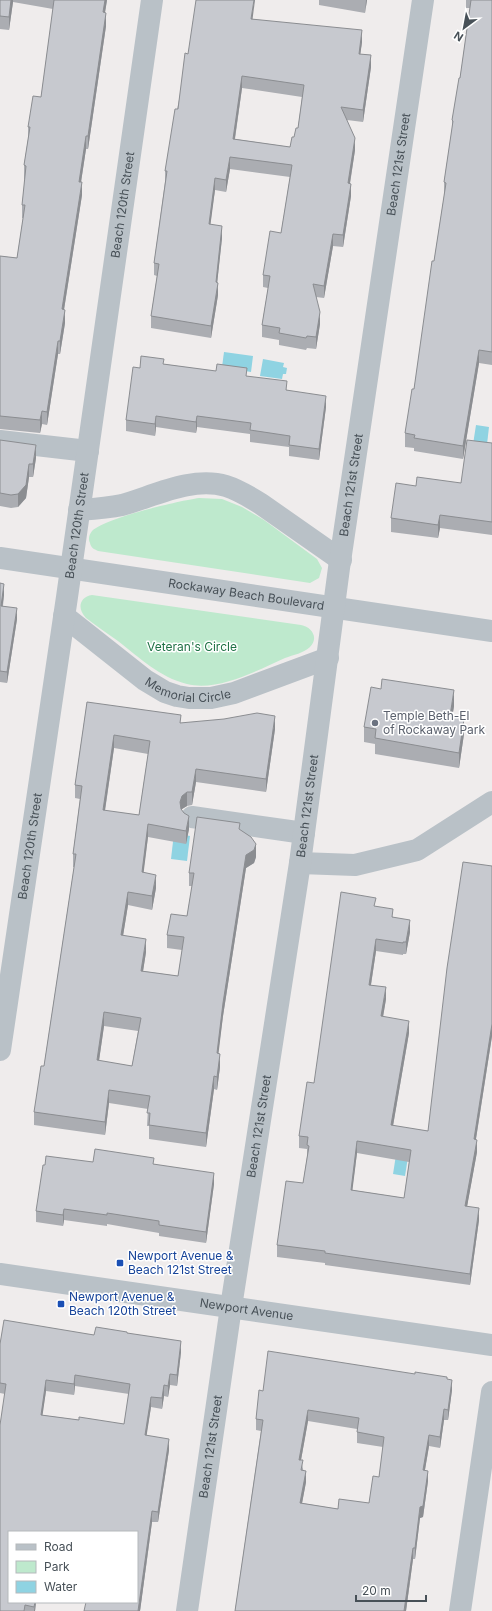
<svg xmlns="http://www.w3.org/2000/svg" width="492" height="1611" viewBox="0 0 492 1611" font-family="Inter,sans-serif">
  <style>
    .green { fill: #bee9cd }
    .water { fill: #8fd3e2 }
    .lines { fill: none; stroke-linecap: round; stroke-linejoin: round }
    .minor { stroke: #b9c1c7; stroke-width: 22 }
    .wall { fill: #abadb2; fill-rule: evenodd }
    .shaded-wall { fill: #8b8d91 }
    .building { fill: #c7c9cf; stroke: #8b8d91; fill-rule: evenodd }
    .worship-dot { fill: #6b7280; stroke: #fff; stroke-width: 1.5 }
    .transit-dot { fill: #1a4fb4; stroke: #fff; stroke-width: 1.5 }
    .labels { text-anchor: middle; stroke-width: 3; stroke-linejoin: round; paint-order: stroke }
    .street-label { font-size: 12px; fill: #475057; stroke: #fff }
    .park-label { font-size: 12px; fill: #1f7145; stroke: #fff }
    .worship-label { font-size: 12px; fill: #5b616d; stroke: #fff; text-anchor: start }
    .transit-label { font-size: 12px; fill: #164399; stroke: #fff; text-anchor: start }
  </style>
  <rect width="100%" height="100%" fill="#efecec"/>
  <g class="green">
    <path d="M 199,498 L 222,499 L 242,507 L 264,520 L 317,559 L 322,568 L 319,578 L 310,583 L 98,551 C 94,549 91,548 90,543 C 88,539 89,535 92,531 C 105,518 178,501 199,498 Z"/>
    <path d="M 92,595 L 301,625 C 312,627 319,638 310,647 C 304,653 293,655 285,658 C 258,670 218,692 187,684 C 159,677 140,658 118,641 C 107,633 96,626 86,618 C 77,609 79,597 92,595 Z"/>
  </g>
  <g class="water">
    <path d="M 224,352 L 253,356 L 251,372 L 222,367 Z"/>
    <path d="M 263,359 L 284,363 L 283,367 L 287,368 L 286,374 L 283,374 L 282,379 L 260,376 Z"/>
    <path d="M 476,425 L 489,427 L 486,453 L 472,451 Z"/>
    <path d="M 174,833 L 190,836 L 187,861 L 171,859 Z"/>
    <path d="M 398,1142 L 410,1144 L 405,1176 L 393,1174 Z"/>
  </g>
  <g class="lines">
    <g class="minor">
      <path d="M 0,441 L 88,451"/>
      <path d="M 79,510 C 93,509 108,508 122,505 C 154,496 192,476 226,486 C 239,490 250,497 261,504 L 341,560"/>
      <path id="s1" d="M 0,558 L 492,631"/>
      <path id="s2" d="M 64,616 L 145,680 L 165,692 L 177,696 L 189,698 L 211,698 L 234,693 L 328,658"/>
      <path d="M 192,817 L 304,833"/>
      <path d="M 300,863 L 355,865 L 417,850 L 492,802"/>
      <path id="s3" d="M 0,1050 L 67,597 L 152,0"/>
      <path id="s4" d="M 0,1274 L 492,1345"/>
      <path id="s5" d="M 187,1611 L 231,1307 L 300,863 L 339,568 L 423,0"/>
      <path d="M 460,1611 L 492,1392"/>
    </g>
  </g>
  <g class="wall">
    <path d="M 0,0 L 107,0 L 105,12 L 106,26 L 88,149 L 86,149 L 81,182 L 82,195 L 64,310 L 65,323 L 60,354 L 58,354 L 47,425 L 42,424 L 40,433 L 0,429 L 0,256 L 17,258 L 23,218 L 22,218 L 22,205 L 25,179 L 24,179 L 24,165 L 28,139 L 28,127 L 41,97 L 53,9 L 13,2 L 9,30 L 0,29 Z"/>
    <path d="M 319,0 L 367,0 L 365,13 L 319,5 Z"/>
    <path d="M 466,0 L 492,0 L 492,365 L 479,363 L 463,459 L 414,451 L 414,448 L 405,447 L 405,433 L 414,389 L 434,261 L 444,196 L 444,182 L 452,129 L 452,120 L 460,78 L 470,8 L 466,8 Z"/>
    <path d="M 253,19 L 362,42 L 360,54 L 371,67 L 363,122 L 347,120 L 355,150 L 350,184 L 351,196 L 343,247 L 333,246 L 324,298 L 316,297 L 320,324 L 316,349 L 307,348 L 306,350 L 279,345 L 279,340 L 262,337 L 262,325 L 268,288 L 263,287 L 263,275 L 281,233 L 290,177 L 230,169 L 226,192 L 215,190 L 210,224 L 222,238 L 217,283 L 218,295 L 211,338 L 151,328 L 151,316 L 157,276 L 154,275 L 154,263 L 165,182 L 165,171 L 188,54 ZM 242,88 L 302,97 L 298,128 L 290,147 L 235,139 Z"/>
    <path d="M 164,364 L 247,376 L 287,390 L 326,407 L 319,460 L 289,456 L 289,447 L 250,442 L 250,434 L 197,427 L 196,433 L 156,427 L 155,436 L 126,431 L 126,420 L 140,368 Z"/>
    <path d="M 0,440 L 36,458 L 33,477 L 29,477 L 26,498 L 18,507 L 11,508 L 0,506 Z"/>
    <path d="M 492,443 L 492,535 L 440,528 L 438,538 L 391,532 L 391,518 L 416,486 L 461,483 Z"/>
    <path d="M 0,583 L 4,595 L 3,606 L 17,619 L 7,683 L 0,682 Z"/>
    <path d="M 381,689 L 454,706 L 452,717 L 464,734 L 459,768 L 375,754 L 375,744 L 364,742 L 364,727 Z"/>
    <path d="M 87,702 L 181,723 L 275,729 L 266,792 L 196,782 L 192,805 L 187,806 L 182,809 L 182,810 L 189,829 L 186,844 L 148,837 L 143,873 L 156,888 L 152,910 L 128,905 L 123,936 L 146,952 L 143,971 L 178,976 L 182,950 L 167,948 L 167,935 L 187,916 L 192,886 L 189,886 L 189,873 L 240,830 L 256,857 L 254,863 L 246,868 L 223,1016 L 218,1053 L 220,1067 L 217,1090 L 214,1089 L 206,1147 L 149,1139 L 149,1126 L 147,1126 L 148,1109 L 109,1103 L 105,1135 L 34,1125 L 34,1112 L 44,1066 L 74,867 L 73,867 L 73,854 L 80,799 L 75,798 L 75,785 ZM 114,748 L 148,754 L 139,815 L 105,811 ZM 104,1026 L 138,1031 L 132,1066 L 99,1061 Z"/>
    <path d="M 492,866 L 492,1036 L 476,1139 L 477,1152 L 467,1206 L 479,1220 L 470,1285 L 325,1265 L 325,1263 L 277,1257 L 277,1245 L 303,1183 L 307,1157 L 307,1149 L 299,1148 L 299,1136 L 314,1083 L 376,906 L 393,917 L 410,932 L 406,954 L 403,954 L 403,955 L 376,951 L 371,985 L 386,999 L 383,1017 L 409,1033 L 393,1126 L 428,1131 ZM 357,1153 L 409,1162 L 404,1198 L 352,1190 Z"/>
    <path d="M 93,1162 L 154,1164 L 214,1184 L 206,1243 L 159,1236 L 159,1233 L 107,1224 L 107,1226 L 64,1220 L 63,1226 L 36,1222 L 36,1211 Z"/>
    <path d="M 127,1333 L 181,1352 L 177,1386 L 170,1385 L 168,1397 L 164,1396 L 162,1409 L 151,1407 L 146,1436 L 169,1450 L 158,1522 L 152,1522 L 140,1611 L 84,1611 L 137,1532 L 9,1532 L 36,1602 L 35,1611 L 0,1611 L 5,1394 L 0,1393 L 0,1344 L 94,1335 ZM 75,1386 L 129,1394 L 124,1424 L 79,1420 L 42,1415 L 46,1391 L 74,1395 Z"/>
    <path d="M 447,1379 L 452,1390 L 448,1420 L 444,1420 L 440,1448 L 429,1446 L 425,1470 L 428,1481 L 423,1517 L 420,1518 L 415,1559 L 413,1559 L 406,1611 L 235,1611 L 261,1431 L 256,1430 L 256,1419 L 263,1391 ZM 308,1421 L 357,1429 L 357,1443 L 383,1447 L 379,1477 L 369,1503 L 338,1509 L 302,1503 L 306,1482 L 301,1460 Z"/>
  </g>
  <g class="shaded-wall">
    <path d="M 11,0 L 13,0 L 13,2 L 9,30 L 9,17 Z"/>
    <path d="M 105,0 L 107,0 L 103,25 L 103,12 Z"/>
    <path d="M 254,0 L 255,0 L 251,31 L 251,19 Z"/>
    <path d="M 366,0 L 367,0 L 365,13 Z"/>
    <path d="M 106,13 L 106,26 L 88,149 L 88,136 Z"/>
    <path d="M 362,30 L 362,42 L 359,65 L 359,54 Z"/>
    <path d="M 371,55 L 371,67 L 363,122 L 363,110 Z"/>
    <path d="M 242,76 L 242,88 L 233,151 L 233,139 Z"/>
    <path d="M 86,136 L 86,149 L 79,195 L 79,182 Z"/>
    <path d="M 355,138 L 355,150 L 348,195 L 348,183 Z"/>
    <path d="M 230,157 L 230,169 L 226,192 L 226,180 Z"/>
    <path d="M 215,178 L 215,190 L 209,236 L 209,224 Z"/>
    <path d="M 82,182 L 82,195 L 62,322 L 62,309 Z"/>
    <path d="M 351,184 L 351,196 L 343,247 L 343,235 Z"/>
    <path d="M 222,226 L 222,238 L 216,294 L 216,282 Z"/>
    <path d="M 333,234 L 333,246 L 324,298 L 324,286 Z"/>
    <path d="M 218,283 L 218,295 L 211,338 L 211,326 Z"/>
    <path d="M 65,310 L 65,323 L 60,354 L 60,341 Z"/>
    <path d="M 320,312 L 320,324 L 316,349 L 316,337 Z"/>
    <path d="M 58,341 L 58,354 L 47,425 L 47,412 Z"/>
    <path d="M 479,350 L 479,363 L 463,459 L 463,446 Z"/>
    <path d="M 326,396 L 326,407 L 319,460 L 319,449 Z"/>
    <path d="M 42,411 L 42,424 L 40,433 L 40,420 Z"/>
    <path d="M 156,416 L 156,427 L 155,436 L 155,424 Z"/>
    <path d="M 197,416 L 197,427 L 196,433 L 196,422 Z"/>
    <path d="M 36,445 L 36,458 L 33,477 L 33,464 Z"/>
    <path d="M 29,464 L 29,477 L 26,498 L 18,507 L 18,494 Z"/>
    <path d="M 440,515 L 440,528 L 438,538 L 438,525 Z"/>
    <path d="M 4,584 L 4,595 L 1,616 L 1,606 Z"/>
    <path d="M 17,608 L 17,619 L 7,683 L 7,672 Z"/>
    <path d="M 454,690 L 454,706 L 450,732 L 450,716 Z"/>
    <path d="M 275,716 L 275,729 L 266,792 L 266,779 Z"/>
    <path d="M 464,719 L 464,734 L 459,768 L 459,753 Z"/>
    <path d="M 114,735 L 114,748 L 103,823 L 103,810 Z"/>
    <path d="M 196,769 L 196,782 L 192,805 L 192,792 Z"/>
    <path d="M 187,792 L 187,806 L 182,809 L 180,815 L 180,802 L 182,796 Z"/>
    <path d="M 189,816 L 189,829 L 186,844 L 186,831 Z"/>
    <path d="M 148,824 L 148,837 L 142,886 L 142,872 Z"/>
    <path d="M 256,844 L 256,857 L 254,863 L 246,868 L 223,1016 L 217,1066 L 217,1053 L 223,1003 L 246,855 Z"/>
    <path d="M 156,875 L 156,888 L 152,910 L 152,896 Z"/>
    <path d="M 128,892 L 128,905 L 121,948 L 121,935 Z"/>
    <path d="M 410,920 L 410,932 L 406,954 L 406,942 Z"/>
    <path d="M 146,939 L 146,952 L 141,984 L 141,971 Z"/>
    <path d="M 376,939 L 376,951 L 369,997 L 369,985 Z"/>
    <path d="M 386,987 L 386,999 L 381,1028 L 381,1016 Z"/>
    <path d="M 104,1012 L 104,1026 L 97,1074 L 97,1060 Z"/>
    <path d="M 409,1021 L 409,1033 L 391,1137 L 391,1125 Z"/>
    <path d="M 492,1024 L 492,1036 L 474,1151 L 474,1139 Z"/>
    <path d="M 220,1054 L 220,1067 L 217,1090 L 217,1077 Z"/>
    <path d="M 214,1076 L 214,1089 L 206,1147 L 206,1133 Z"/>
    <path d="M 109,1090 L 109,1103 L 105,1135 L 105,1122 Z"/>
    <path d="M 477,1140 L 477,1152 L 465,1218 L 465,1206 Z"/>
    <path d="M 357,1141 L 357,1153 L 351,1202 L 351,1190 Z"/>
    <path d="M 214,1173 L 214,1184 L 206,1243 L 206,1232 Z"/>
    <path d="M 479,1208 L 479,1220 L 470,1285 L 470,1274 Z"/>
    <path d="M 64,1209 L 64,1220 L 63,1226 L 63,1215 Z"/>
    <path d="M 181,1341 L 181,1352 L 177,1386 L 177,1375 Z"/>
    <path d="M 170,1374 L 170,1385 L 168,1397 L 168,1386 Z"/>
    <path d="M 75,1375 L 75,1386 L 74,1395 L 74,1384 Z"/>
    <path d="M 46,1380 L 46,1391 L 41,1426 L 41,1415 Z"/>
    <path d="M 452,1380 L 452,1390 L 448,1420 L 448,1410 Z"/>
    <path d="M 164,1385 L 164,1396 L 162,1409 L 162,1398 Z"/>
    <path d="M 151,1397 L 151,1407 L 145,1446 L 145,1435 Z"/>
    <path d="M 444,1409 L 444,1420 L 440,1448 L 440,1437 Z"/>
    <path d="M 308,1410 L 308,1421 L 299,1471 L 299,1460 Z"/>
    <path d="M 429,1435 L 429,1446 L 423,1481 L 423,1470 Z"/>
    <path d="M 169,1439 L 169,1450 L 158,1522 L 158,1512 Z"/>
    <path d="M 306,1471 L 306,1482 L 300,1514 L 300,1503 Z"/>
    <path d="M 428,1471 L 428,1481 L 423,1517 L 420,1518 L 415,1559 L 415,1548 L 420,1507 Z"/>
    <path d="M 152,1511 L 152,1522 L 141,1604 L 140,1611 L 138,1611 Z"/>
    <path d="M 413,1548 L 413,1559 L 406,1611 L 404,1611 Z"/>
    <path d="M 35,1602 L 36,1602 L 35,1611 L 34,1611 Z"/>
  </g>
  <g class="building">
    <path d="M 0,0 L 11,0 L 9,17 L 0,16 Z"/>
    <path d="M 54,0 L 105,0 L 103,12 L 106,13 L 88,136 L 86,136 L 79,182 L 82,182 L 62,309 L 65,310 L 60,341 L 58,341 L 47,412 L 42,411 L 40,420 L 0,416 L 0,256 L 17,258 L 25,205 L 22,205 L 26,166 L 24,165 L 30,127 L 28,127 L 33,96 L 41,97 Z"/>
    <path d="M 196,0 L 254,0 L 251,19 L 362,30 L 359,54 L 371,55 L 363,110 L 341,107 L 355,138 L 348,183 L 351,184 L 343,235 L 333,234 L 324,286 L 313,284 L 320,312 L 316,337 L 307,336 L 306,338 L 279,333 L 280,328 L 262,325 L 270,276 L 263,275 L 270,231 L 281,233 L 292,165 L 230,157 L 226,180 L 215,178 L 209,224 L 222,226 L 216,282 L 218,283 L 211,326 L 151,316 L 159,264 L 154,263 L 167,171 L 165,171 L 175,109 L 178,109 L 185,53 L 188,54 ZM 242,76 L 304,85 L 298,128 L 296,128 L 294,137 L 292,137 L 290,147 L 233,139 Z"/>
    <path d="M 471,0 L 492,0 L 492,352 L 479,350 L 463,446 L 414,438 L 415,435 L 405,433 L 412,389 L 414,389 L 432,261 L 434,261 L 446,183 L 444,182 L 453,121 L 452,120 L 459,78 L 460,78 Z"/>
    <path d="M 141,356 L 164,359 L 163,364 L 216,371 L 217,364 L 247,368 L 246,376 L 287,381 L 286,390 L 326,396 L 319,449 L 289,445 L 290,436 L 250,430 L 251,423 L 197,416 L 196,422 L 156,416 L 155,424 L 126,420 L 133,367 L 140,368 Z"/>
    <path d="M 0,440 L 36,445 L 33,464 L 29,464 L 26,485 L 18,494 L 11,495 L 0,493 Z"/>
    <path d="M 467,440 L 492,443 L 492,522 L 440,515 L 438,525 L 391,518 L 396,483 L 416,486 L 417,477 L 461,483 Z"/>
    <path d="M 0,583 L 4,584 L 1,606 L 17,608 L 7,672 L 0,671 Z"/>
    <path d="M 382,679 L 454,690 L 450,716 L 464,719 L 459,753 L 375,738 L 376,729 L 364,727 L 371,687 L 381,689 Z"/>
    <path d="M 87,702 L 181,715 L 180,723 L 224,719 L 257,713 L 275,716 L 266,779 L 196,769 L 192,792 L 187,792 L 182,796 L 180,802 L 181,809 L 184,813 L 189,816 L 186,831 L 148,824 L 142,872 L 156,875 L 152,896 L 128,892 L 121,935 L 146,939 L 141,971 L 178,976 L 184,937 L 167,935 L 171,914 L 187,916 L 194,873 L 189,873 L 197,817 L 240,823 L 239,829 L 251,837 L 256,844 L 254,850 L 246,855 L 223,1003 L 217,1053 L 220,1054 L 217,1077 L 214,1076 L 206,1133 L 149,1125 L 150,1113 L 147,1113 L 150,1096 L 109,1090 L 105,1122 L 34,1112 L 41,1066 L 44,1066 L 76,854 L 73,854 L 82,786 L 75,785 ZM 114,735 L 150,741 L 139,815 L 103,810 ZM 104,1012 L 141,1018 L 132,1066 L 97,1060 Z"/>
    <path d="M 463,862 L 492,866 L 492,1024 L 474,1139 L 477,1140 L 465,1206 L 479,1208 L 470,1274 L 325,1253 L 325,1251 L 277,1245 L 286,1181 L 303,1183 L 309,1146 L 307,1145 L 308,1137 L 299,1136 L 307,1082 L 314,1083 L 341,892 L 376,898 L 374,906 L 393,909 L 392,917 L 410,920 L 406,942 L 403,942 L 403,943 L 376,939 L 369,985 L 386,987 L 381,1016 L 409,1021 L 391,1125 L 428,1131 L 447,968 ZM 357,1141 L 411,1150 L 404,1198 L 351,1190 Z"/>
    <path d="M 95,1149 L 154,1158 L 153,1164 L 214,1173 L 206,1232 L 159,1225 L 159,1221 L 107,1213 L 107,1215 L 64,1209 L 63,1215 L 36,1211 L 43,1165 L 45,1165 L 46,1156 L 93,1162 Z"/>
    <path d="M 4,1320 L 94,1335 L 96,1327 L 127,1332 L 127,1333 L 181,1341 L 177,1375 L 170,1374 L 168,1386 L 164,1385 L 162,1398 L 151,1397 L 145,1435 L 169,1439 L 158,1512 L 152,1511 L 138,1611 L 84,1611 L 86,1602 L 137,1602 L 137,1532 L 9,1532 L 9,1602 L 35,1602 L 34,1607 L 25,1605 L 24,1611 L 0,1611 L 0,1425 L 6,1384 L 0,1383 L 0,1344 ZM 75,1375 L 130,1384 L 124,1424 L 79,1417 L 79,1420 L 41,1415 L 46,1380 L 74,1384 Z"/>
    <path d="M 268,1351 L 415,1374 L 415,1372 L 447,1377 L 447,1379 L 452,1380 L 448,1410 L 444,1409 L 440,1437 L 429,1435 L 423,1470 L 428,1471 L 423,1506 L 420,1507 L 415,1548 L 413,1548 L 404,1611 L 235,1611 L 263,1420 L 256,1419 L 259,1390 L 263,1391 ZM 308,1410 L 359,1418 L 357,1432 L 384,1437 L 379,1477 L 373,1476 L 369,1503 L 339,1499 L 338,1509 L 300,1503 L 306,1471 L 301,1470 L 303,1460 L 299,1460 Z"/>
  </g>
  <circle class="worship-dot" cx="375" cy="723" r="4"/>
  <g class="transit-dot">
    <rect x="116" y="1259" width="8" height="8" rx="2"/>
    <rect x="57" y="1300" width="8" height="8" rx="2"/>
  </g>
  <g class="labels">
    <g class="street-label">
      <text dy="4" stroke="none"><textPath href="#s5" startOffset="1462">Beach 121st Street</textPath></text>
      <text dy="4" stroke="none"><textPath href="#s3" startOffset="854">Beach 120th Street</textPath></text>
      <text dy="4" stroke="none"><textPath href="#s5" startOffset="1138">Beach 121st Street</textPath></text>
      <text dy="4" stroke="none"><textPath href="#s3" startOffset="530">Beach 120th Street</textPath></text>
      <text dy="4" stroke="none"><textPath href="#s1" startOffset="249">Rockaway Beach Boulevard</textPath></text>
      <text dy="4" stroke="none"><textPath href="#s2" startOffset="149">Memorial Circle</textPath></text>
      <text dy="4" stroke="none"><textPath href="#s5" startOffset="814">Beach 121st Street</textPath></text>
      <text dy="4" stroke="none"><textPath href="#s3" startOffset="206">Beach 120th Street</textPath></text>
      <text dy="4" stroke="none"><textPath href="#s5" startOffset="490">Beach 121st Street</textPath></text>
      <text dy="4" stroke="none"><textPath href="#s4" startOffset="249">Newport Avenue</textPath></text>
      <text dy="4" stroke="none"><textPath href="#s5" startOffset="166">Beach 121st Street</textPath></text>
    </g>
    <g class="park-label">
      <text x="192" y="651">Veteran's Circle</text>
    </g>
    <g class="worship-label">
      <text x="383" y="720">Temple Beth-El<tspan x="383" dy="14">of Rockaway Park</tspan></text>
    </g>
    <g class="transit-label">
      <text x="128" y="1260">Newport Avenue &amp;<tspan x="128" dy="14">Beach 121st Street</tspan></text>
      <text x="69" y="1301">Newport Avenue &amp;<tspan x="69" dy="14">Beach 120th Street</tspan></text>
    </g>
  </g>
  <rect x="8" y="1531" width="130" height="72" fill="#ffffff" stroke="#b5b9bc"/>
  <rect x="16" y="1544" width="20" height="6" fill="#b9c1c7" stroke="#b5b9bc"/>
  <text x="44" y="1551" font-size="12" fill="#475057">Road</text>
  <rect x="16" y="1561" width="20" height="12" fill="#bee9cd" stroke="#b5b9bc"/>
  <text x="44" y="1571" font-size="12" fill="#475057">Park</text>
  <rect x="16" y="1581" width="20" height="12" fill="#8fd3e2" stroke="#b5b9bc"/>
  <text x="44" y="1591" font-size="12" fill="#475057">Water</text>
  <g transform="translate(464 28) rotate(212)" stroke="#ffffff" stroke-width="3" paint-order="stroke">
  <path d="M0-3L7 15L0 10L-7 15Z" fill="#475057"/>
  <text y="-6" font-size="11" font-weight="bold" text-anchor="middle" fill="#475057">N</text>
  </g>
  <path d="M356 1595v6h70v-6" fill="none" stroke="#475057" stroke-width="2"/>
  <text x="362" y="1595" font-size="12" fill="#475057" stroke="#ffffff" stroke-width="3" paint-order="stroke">20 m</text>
</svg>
